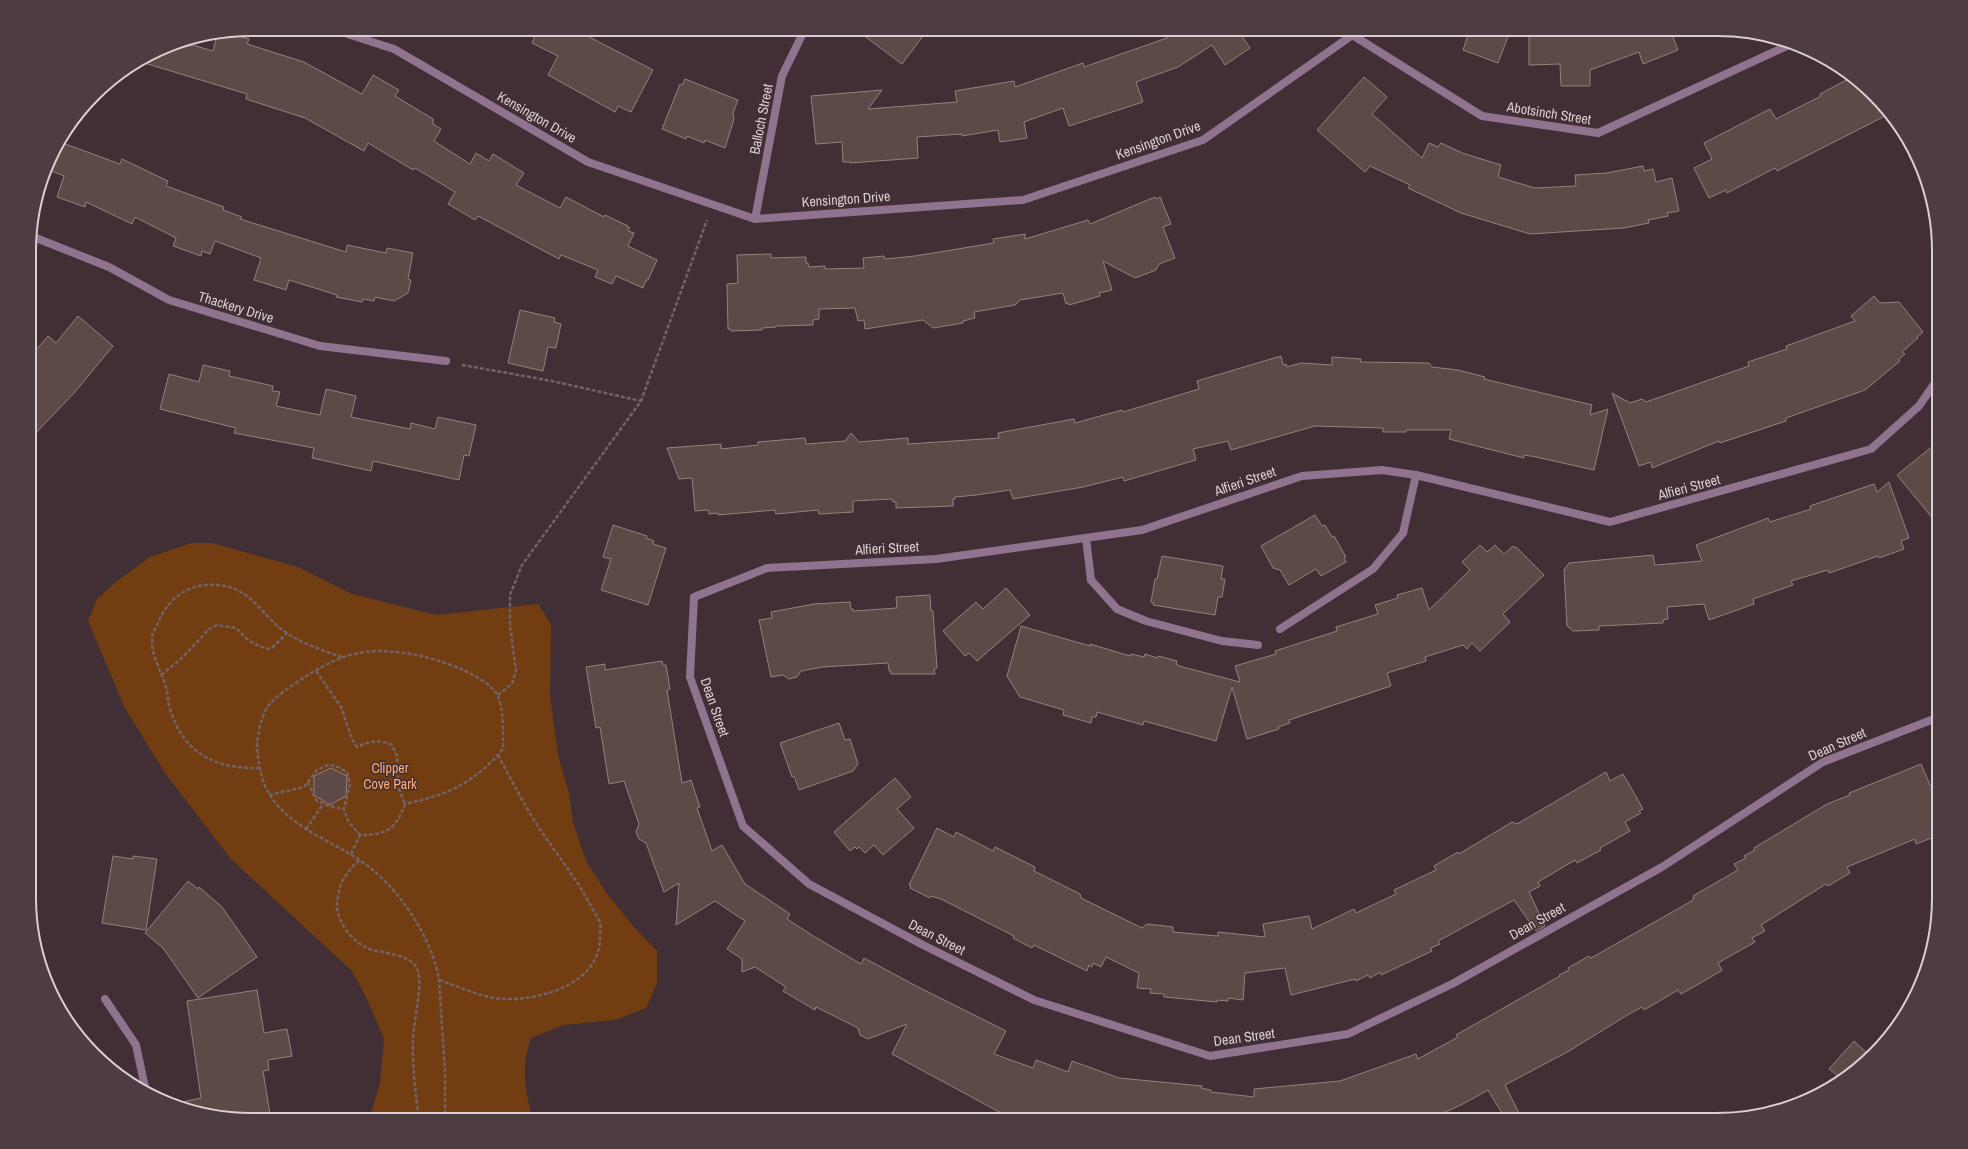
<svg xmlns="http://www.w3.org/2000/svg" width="1968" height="1149" viewBox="0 0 1968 1149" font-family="'Archivo Narrow',sans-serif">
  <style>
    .green { fill: #723d10 }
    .building { fill: #5d4946; stroke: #96807d }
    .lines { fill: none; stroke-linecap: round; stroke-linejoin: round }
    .path { stroke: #736368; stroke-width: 2.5; stroke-dasharray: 4 2; stroke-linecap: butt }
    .lane { stroke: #90738f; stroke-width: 8 }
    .street { stroke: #90738f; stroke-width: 8 }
    .labels { text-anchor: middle; stroke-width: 3; stroke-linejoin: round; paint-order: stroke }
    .street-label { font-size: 14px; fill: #daced2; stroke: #412f35 }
    .park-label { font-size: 14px; fill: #ffae76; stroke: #412f35 }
    .rim { fill: none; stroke: #daced2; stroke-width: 2 }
  </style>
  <rect width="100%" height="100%" fill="#412f35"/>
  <path class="green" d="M 191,543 L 212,543 L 298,567 L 352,594 L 436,615 L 538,604 L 551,624 L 550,695 L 558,755 L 569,794 L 573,822 L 586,861 L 608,895 L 634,927 L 657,951 L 657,983 L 646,1008 L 615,1020 L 563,1025 L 531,1038 C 520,1071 526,1087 532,1120 L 369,1120 L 380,1083 L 384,1039 L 367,999 L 352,971 L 231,859 L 165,773 L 125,708 L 88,621 L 97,599 L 117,581 L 150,557 Z"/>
  <g class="building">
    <path d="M 538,29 L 574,29 L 653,70 L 631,112 L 618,106 L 615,112 L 548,75 L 558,56 L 532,43 Z"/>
    <path d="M 855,29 L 912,29 L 923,36 L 902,64 Z"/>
    <path d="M 1161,29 L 1237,29 L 1250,48 L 1225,65 L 1212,45 L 1178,67 L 1136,82 L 1143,102 L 1069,126 L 1063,108 L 1024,122 L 1027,138 L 1000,142 L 998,130 L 962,136 L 962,134 L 917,137 L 918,158 L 850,163 L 850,162 L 843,162 L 842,142 L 816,144 L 811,96 L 882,90 L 868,109 L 957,102 L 955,91 L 1014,81 L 1015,87 L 1083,63 L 1084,67 L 1167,38 Z"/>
    <path d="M 1470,29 L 1511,29 L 1498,63 L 1463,50 Z"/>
    <path d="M 1529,29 L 1670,29 L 1678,50 L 1643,64 L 1639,52 L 1590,70 L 1590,86 L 1561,86 L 1560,64 L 1529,65 Z"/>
    <path d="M 229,33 L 249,39 L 247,44 L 304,62 L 362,94 L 373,75 L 399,90 L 395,96 L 433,119 L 433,124 L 441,129 L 434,141 L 470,164 L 476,153 L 489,161 L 493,154 L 524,173 L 516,185 L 560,208 L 566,197 L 604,217 L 605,215 L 628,226 L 627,227 L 630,228 L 628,231 L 634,233 L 628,246 L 657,260 L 648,280 L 646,280 L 643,288 L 616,276 L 612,284 L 595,277 L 598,270 L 561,255 L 559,259 L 478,216 L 475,220 L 448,204 L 455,192 L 415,168 L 413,170 L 368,143 L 364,151 L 305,118 L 246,99 L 247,94 L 141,62 L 166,46 L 183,42 L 213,51 L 217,36 Z"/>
    <path d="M 1364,77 L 1387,97 L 1372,114 L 1422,158 L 1429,143 L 1438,147 L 1441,143 L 1462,153 L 1501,165 L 1498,177 L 1535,188 L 1576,186 L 1575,175 L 1607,173 L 1643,166 L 1644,171 L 1653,169 L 1656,182 L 1672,178 L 1679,211 L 1667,213 L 1668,216 L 1648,220 L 1649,223 L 1624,228 L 1530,234 L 1461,213 L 1408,188 L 1410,185 L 1370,166 L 1365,172 L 1317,130 Z"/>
    <path d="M 1852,77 L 1874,94 L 1889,114 L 1777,171 L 1775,168 L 1727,193 L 1726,190 L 1709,198 L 1694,168 L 1712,159 L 1704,143 L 1770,109 L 1776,119 L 1821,96 L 1820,94 Z"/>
    <path d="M 685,79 L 738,100 L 733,113 L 734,119 L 725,148 L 705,140 L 704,143 L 687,136 L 686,139 L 662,129 L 680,84 L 682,85 Z"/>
    <path d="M 60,142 L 120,164 L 122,159 L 168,181 L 166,186 L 224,207 L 223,210 L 242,217 L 240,219 L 346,252 L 347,245 L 386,253 L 387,248 L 413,253 L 408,279 L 411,280 L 408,293 L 394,301 L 375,297 L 374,301 L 363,299 L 362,302 L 336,297 L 337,295 L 289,280 L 286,290 L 254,280 L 261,258 L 215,241 L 210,254 L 202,251 L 201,256 L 173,246 L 176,238 L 135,217 L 132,224 L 86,202 L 85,207 L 57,197 L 64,176 L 47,169 L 52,153 Z"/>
    <path d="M 1155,197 L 1156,199 L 1160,197 L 1171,224 L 1163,227 L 1175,258 L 1159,264 L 1156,270 L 1135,278 L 1103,261 L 1112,290 L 1099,293 L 1100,296 L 1069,305 L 1068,303 L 1066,304 L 1063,293 L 1020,300 L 1015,305 L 974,312 L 975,318 L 963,321 L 963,323 L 933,328 L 923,320 L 865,329 L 864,320 L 858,321 L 855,308 L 819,309 L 819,319 L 813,320 L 813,325 L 776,326 L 776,327 L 762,328 L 762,330 L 731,331 L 730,329 L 728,329 L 727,284 L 738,283 L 737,255 L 771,254 L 771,258 L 806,257 L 806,263 L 808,263 L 809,267 L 825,266 L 825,269 L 864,268 L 863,258 L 884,256 L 885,259 L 915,256 L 994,243 L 993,239 L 1025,234 L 1025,239 L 1088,220 L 1090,224 Z"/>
    <path d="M 1874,296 L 1880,303 L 1899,302 L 1923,332 L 1917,337 L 1918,338 L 1902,352 L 1905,354 L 1899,359 L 1900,361 L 1865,390 L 1786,418 L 1786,421 L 1720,443 L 1719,441 L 1652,468 L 1651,462 L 1639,466 L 1612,393 L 1630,403 L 1642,399 L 1646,402 L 1749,366 L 1748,362 L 1787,349 L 1786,346 L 1855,321 L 1851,316 Z"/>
    <path d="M 520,310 L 555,318 L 554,322 L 561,324 L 556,348 L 548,347 L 543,371 L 508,363 Z"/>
    <path d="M 78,316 L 113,346 L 75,392 L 31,438 L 31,356 L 48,336 L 56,343 Z"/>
    <path d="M 1281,356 L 1283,365 L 1286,364 L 1287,367 L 1301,363 L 1332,365 L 1332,357 L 1361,359 L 1360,362 L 1429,363 L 1432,367 L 1458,370 L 1485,377 L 1484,379 L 1592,405 L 1590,415 L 1608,409 L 1594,470 L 1536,457 L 1524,455 L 1524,458 L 1449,439 L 1451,430 L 1406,430 L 1406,432 L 1383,432 L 1383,428 L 1315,426 L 1231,450 L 1228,441 L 1193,449 L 1196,460 L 1124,481 L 1123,477 L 1083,487 L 1013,499 L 1010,490 L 976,495 L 955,497 L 955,499 L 953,499 L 953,506 L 896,508 L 896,502 L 893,502 L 892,499 L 853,501 L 853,512 L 819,514 L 818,510 L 776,514 L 775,510 L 718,515 L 718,513 L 709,514 L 708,510 L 695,511 L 692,478 L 679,479 L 667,448 L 721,444 L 721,449 L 758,445 L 758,442 L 805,438 L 806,444 L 845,441 L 851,433 L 859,442 L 908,438 L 908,444 L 999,438 L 998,433 L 1074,419 L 1075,423 L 1122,410 L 1123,412 L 1199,389 L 1197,381 Z"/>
    <path d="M 203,365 L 230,371 L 229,376 L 273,386 L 272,391 L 280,392 L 276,406 L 320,415 L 326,389 L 356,396 L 351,417 L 410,429 L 411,423 L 435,429 L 438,417 L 476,425 L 469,456 L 464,455 L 459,480 L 373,461 L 371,471 L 312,458 L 314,448 L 234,433 L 236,428 L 160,409 L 169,374 L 199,382 Z"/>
    <path d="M 1939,441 L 1939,526 L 1897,475 Z"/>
    <path d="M 1889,482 L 1909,538 L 1901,541 L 1904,549 L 1879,558 L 1878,556 L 1829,573 L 1828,570 L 1791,581 L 1793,585 L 1753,599 L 1754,604 L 1709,620 L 1704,604 L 1667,607 L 1668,619 L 1663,620 L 1663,623 L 1599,626 L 1599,630 L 1573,631 L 1567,626 L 1564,570 L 1569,563 L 1653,555 L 1655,565 L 1702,561 L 1696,545 L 1768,518 L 1770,522 L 1811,509 L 1810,506 L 1874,484 L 1877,492 Z"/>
    <path d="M 1315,515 L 1322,526 L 1325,525 L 1332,537 L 1334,536 L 1346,557 L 1344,558 L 1346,562 L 1321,576 L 1316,569 L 1289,585 L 1280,570 L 1273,568 L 1261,546 Z"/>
    <path d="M 613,525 L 647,536 L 646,538 L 654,541 L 653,544 L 666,548 L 648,605 L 601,590 L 611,559 L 603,557 Z"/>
    <path d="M 1480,545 L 1487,552 L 1495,545 L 1504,554 L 1513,546 L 1515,548 L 1516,547 L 1544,575 L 1503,614 L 1510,622 L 1480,651 L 1472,643 L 1467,649 L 1463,645 L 1425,657 L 1426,661 L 1387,673 L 1391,686 L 1289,720 L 1290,723 L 1278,727 L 1279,729 L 1247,739 L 1232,687 L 1216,741 L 1144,721 L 1143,725 L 1097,712 L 1096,717 L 1092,717 L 1091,723 L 1063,715 L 1064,710 L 1020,697 L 1007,676 L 1021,626 L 1090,646 L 1090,644 L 1130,656 L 1131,654 L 1144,657 L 1145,654 L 1157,658 L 1158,656 L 1177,661 L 1176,664 L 1179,666 L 1240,682 L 1235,666 L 1276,654 L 1275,651 L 1337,631 L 1336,627 L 1378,614 L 1375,605 L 1398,598 L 1397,595 L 1422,588 L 1429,610 L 1470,570 L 1462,562 Z"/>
    <path d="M 1162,556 L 1223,566 L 1221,579 L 1225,579 L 1222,597 L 1218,597 L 1215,615 L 1153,605 L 1154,603 L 1151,602 L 1155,579 L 1157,579 Z"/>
    <path d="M 1006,588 L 1030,615 L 977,661 L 969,653 L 965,656 L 943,631 L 976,602 L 983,609 Z"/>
    <path d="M 930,595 L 931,611 L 933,611 L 937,668 L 934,669 L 935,674 L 891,674 L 891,671 L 889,671 L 888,663 L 823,667 L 801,671 L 797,677 L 789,679 L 783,675 L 771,677 L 759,620 L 772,618 L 771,612 L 814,604 L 850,602 L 851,609 L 853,609 L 853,611 L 897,608 L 896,597 Z"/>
    <path d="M 662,661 L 663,665 L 666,665 L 670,689 L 667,690 L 682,783 L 691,780 L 700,807 L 697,808 L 712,851 L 722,845 L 745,884 L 790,914 L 787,919 L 815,937 L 861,964 L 864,958 L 918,987 L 1006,1031 L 994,1054 L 1033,1068 L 1036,1060 L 1068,1072 L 1072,1061 L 1119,1078 L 1202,1086 L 1201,1088 L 1211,1090 L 1211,1092 L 1254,1097 L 1254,1089 L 1340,1081 L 1416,1054 L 1418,1059 L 1458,1037 L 1456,1035 L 1560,976 L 1559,975 L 1569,970 L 1568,968 L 1589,956 L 1591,958 L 1690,902 L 1694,898 L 1693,896 L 1738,870 L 1734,864 L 1746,858 L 1744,856 L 1755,850 L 1754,848 L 1827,804 L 1850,795 L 1849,793 L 1921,764 L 1930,785 L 1939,790 L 1939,835 L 1916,844 L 1915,839 L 1847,867 L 1850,873 L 1828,886 L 1826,884 L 1761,925 L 1765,931 L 1752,938 L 1755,942 L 1718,963 L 1722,970 L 1711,977 L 1681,994 L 1678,990 L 1644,1010 L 1642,1007 L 1629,1014 L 1569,1051 L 1505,1085 L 1521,1117 L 1517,1120 L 1506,1120 L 1488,1090 L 1461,1105 L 1443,1113 L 1445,1120 L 1014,1120 L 892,1054 L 907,1024 L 868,1039 L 860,1035 L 858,1028 L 816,1007 L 815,1010 L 783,991 L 786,987 L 755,967 L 742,972 L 742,959 L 727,949 L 745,921 L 715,901 L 676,925 L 679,883 L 664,892 L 646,843 L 639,839 L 636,832 L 639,824 L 624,781 L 609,784 L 600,727 L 596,728 L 586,667 L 605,664 L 605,670 Z"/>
    <path d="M 839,723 L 845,740 L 850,739 L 858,764 L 853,771 L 799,790 L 794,776 L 792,777 L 780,743 Z"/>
    <path d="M 331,768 L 347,776 L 346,796 L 330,805 L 314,795 L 314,776 Z"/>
    <path d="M 1606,772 L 1610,781 L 1623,774 L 1643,809 L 1639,811 L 1641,813 L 1625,822 L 1630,831 L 1600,848 L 1601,850 L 1577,863 L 1575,860 L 1538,882 L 1540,886 L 1529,892 L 1545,926 L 1536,931 L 1514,900 L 1438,941 L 1440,944 L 1431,948 L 1432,951 L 1381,975 L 1380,972 L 1370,978 L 1368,975 L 1356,981 L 1355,979 L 1291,995 L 1285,968 L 1245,973 L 1243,1000 L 1228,998 L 1228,1001 L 1217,1000 L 1217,1002 L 1164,997 L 1164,994 L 1150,993 L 1151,989 L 1137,988 L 1139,973 L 1106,957 L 1101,967 L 1093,963 L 1092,967 L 1089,965 L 1087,971 L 1034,945 L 1032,948 L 1013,938 L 1014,936 L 941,899 L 931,896 L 930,898 L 910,888 L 911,886 L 909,885 L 937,828 L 954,837 L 956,832 L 993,851 L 995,847 L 1035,867 L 1034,871 L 1080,894 L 1081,898 L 1142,928 L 1147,924 L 1173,927 L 1173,932 L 1218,936 L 1218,932 L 1265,937 L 1263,924 L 1309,916 L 1312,929 L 1354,909 L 1356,913 L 1396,894 L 1394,890 L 1436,870 L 1434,866 L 1458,852 L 1459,854 L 1512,822 L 1517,824 Z"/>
    <path d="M 895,778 L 911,797 L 897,809 L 914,828 L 883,855 L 874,845 L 865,853 L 859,847 L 857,849 L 855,847 L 850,851 L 834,832 Z"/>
    <path d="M 113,856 L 133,859 L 133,856 L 157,859 L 146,930 L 102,923 Z"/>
    <path d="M 188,881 L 198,889 L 199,887 L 222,907 L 257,957 L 198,998 L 163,948 L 145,933 Z"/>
    <path d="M 257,990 L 264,1033 L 287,1029 L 292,1056 L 268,1060 L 269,1070 L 263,1071 L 270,1114 L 243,1119 L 194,1112 L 173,1104 L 201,1098 L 187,1001 Z"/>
    <path d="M 1854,1041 L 1871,1057 L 1842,1079 L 1829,1069 Z"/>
  </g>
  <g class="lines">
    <g class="path">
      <path d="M 462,365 L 552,381 L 641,401"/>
      <path d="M 316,671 L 341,707 L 352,739 L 357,747 C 370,741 379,739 392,745 L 397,756 L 398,786 L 405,804"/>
      <path d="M 161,675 L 181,659 L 209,629 L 217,625 L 236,628 L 249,641 L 267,649 L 273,647 L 287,633"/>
      <path d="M 498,695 L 512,684 L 516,671 L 510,625 L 510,595 L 522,565 L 641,401 L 707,220"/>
      <path d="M 260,768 C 215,769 184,754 170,709 C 168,703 168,697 167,691 C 163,673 152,659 152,640 C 151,634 156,628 158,623 C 170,594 194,580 225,586 C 252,591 264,617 284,631 C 302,644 322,650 342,657"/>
      <path d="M 308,782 L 316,800 L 328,806 L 344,809"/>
      <path d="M 269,795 L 304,787 L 317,770 L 328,765 L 336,766 L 347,772 L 350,784 L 344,809 L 348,821 L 360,835"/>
      <path d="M 306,829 L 323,804"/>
      <path d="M 351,854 L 360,835 C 387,835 396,829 405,804 C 449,794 473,784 503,749 C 503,732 504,713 498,696 C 494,686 471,673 461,669 C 435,658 406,651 377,651 C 367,651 351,654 341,658 C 322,665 281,690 269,705 C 261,716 259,730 257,743 C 257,750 258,757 259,763 C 267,826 332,836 373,870 C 403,895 433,941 439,980 L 445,1072 L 445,1120"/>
      <path d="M 359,860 C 352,867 343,877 340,887 C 339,893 336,903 337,908 C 339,925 353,941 367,948 C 381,954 413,953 418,971 C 423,987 413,1022 413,1041 C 412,1067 416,1094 419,1120"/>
      <path d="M 439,980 C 461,987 481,998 505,999 C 543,1000 599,983 600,939 C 600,934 601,928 600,923 C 599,919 595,914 593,910 C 579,882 559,857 541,831 C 525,807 512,781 498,755"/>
    </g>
    <g class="lane">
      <path d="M 1091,580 L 1117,609 L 1146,621 L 1222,641 L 1258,645"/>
      <path d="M 1280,629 L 1373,569 L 1403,533"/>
    </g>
    <g class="street">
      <path d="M 332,29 L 394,49 L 588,162 L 755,219 L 1023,200 L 1203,140 L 1361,29"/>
      <path d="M 1354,36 L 1482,116 L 1598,133 L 1791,44"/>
      <path d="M 755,219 L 782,76 L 805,29"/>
      <path d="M 31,236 L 109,267 L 169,300 L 320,346 L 446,361"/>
      <path d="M 1939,377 L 1919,406 L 1871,449 L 1610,522 L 1416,475 L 1382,470 L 1302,476 L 1142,530 L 936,559 L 767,568 L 694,597 L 690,677 L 743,826 L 809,884 L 923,945 L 1034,1000 L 1210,1056 L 1348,1034 L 1452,984 L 1662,867 L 1823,762 L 1939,717"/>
      <path d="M 1403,533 L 1416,475"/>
      <path d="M 1086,538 L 1091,580"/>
      <path d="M 105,999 L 136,1045 L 146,1092"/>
    </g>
  </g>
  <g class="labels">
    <g class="street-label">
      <text transform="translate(1549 113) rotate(9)" y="5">Abotsinch Street</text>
      <text transform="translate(537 117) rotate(30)" y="5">Kensington Drive</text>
      <text transform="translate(761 119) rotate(-79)" y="5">Balloch Street</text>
      <text transform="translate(1158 140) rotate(-20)" y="5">Kensington Drive</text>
      <text transform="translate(846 199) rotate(-4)" y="5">Kensington Drive</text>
      <text transform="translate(236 307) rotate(17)" y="5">Thackery Drive</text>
      <text transform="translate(1245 481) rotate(-19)" y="5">Alfieri Street</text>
      <text transform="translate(1689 487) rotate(-15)" y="5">Alfieri Street</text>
      <text transform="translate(887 548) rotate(-3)" y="5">Alfieri Street</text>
      <text transform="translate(715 707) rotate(71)" y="5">Dean Street</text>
      <text transform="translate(1837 744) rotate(-24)" y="5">Dean Street</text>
      <text transform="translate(1537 921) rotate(-29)" y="5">Dean Street</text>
      <text transform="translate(937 937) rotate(27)" y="5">Dean Street</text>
      <text transform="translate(1244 1037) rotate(-8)" y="5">Dean Street</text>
    </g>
    <g class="park-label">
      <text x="390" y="773">Clipper<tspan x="390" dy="16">Cove Park</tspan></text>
    </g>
  </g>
  <path d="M0 0H1968V1149H0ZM251 36H1717A215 215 0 0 1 1932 251V898A215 215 0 0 1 1717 1113H251A215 215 0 0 1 36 898V251A215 215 0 0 1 251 36Z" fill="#4d3c42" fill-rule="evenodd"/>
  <path class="rim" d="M251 36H1717A215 215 0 0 1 1932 251V898A215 215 0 0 1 1717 1113H251A215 215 0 0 1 36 898V251A215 215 0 0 1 251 36Z"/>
</svg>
